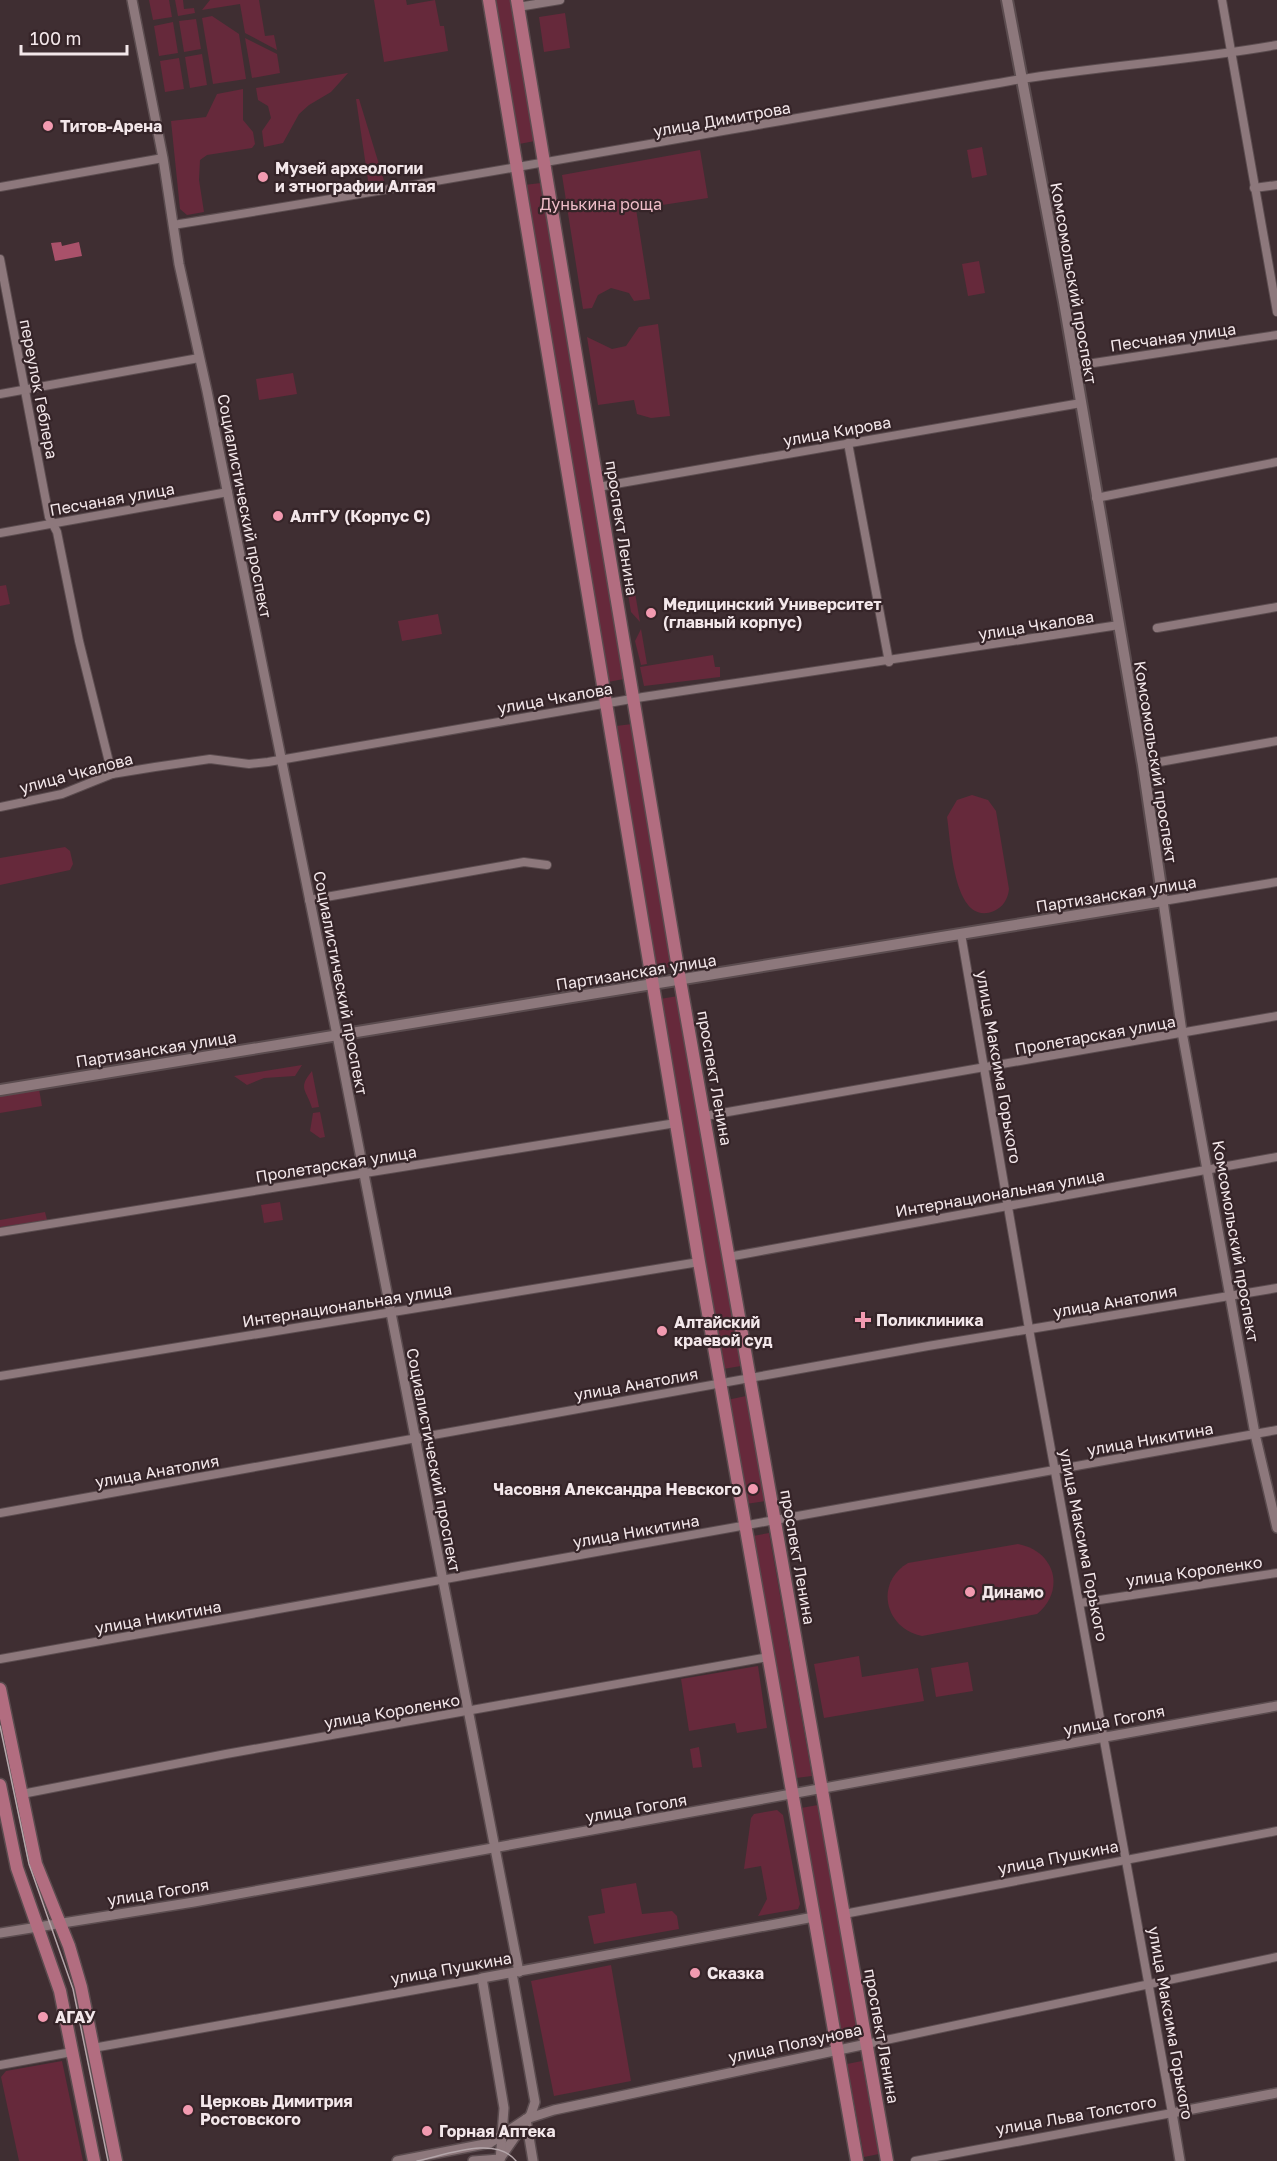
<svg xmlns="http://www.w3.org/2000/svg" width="1277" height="2161" viewBox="0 0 1277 2161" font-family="'Golos Text',sans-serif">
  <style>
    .green { fill: #66293b }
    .water { fill: #a9516a }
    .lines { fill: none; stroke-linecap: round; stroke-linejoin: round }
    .minor-casing { stroke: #5b4c4f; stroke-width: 10 }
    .tertiary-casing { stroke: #5b4c4f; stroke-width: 12 }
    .secondary-casing { stroke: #5b4c4f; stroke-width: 14 }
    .primary-casing { stroke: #5b4c4f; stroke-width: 15 }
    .minor { stroke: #8d787c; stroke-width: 8 }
    .tertiary { stroke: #8d787c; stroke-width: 9 }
    .secondary { stroke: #8d787c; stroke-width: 10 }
    .primary { stroke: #b26d80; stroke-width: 12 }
    .tram { stroke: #b4a6aa; stroke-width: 1.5 }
    .poi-dot { fill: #f29ab0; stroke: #352428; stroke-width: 2 }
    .labels { text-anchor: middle; stroke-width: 4.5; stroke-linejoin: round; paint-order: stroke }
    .street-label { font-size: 16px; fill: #f3e7ea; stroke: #352428 }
    .poi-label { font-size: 16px; font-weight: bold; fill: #f3e7ea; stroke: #352428; text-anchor: start }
    .park-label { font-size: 16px; fill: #f0bec9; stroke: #352428 }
  </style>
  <rect width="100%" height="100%" fill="#3f2e32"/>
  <g class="green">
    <path d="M 149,0 L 169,0 L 172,17 L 153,20 Z"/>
    <path d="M 175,0 L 183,0 L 184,9 L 194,8 L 195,13 L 178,16 Z"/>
    <path d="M 210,0 L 259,0 L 265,36 L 274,35 L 277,50 L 245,33 L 240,4 L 202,10 Z"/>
    <path d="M 374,0 L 406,0 L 407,5 L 435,0 L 440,26 L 444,26 L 448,51 L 384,62 Z"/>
    <path d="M 494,0 L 511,0 L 535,141 L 519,144 Z"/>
    <path d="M 565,13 L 570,48 L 544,52 L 539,17 Z"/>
    <path d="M 212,16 L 239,34 L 246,79 L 213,84 L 202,18 Z"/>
    <path d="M 196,19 L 201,49 L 184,52 L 179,21 Z"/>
    <path d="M 173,22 L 178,53 L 159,56 L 154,26 Z"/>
    <path d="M 245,38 L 277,54 L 280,73 L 252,78 Z"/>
    <path d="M 202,54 L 207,85 L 190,88 L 185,57 Z"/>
    <path d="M 179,58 L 184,89 L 165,92 L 160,61 Z"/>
    <path d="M 348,73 L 331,92 L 309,105 L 299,114 L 283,143 L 264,147 L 262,131 L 271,118 L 268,106 L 258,100 L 256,88 Z"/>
    <path d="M 243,89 L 243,120 L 253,132 L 255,144 L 252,148 L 207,155 L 200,160 L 199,180 L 204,212 L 187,215 L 180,209 L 171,121 L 206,117 L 217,94 Z"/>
    <path d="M 356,99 L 359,99 L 385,184 L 369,187 Z"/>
    <path d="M 982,147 L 987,175 L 972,178 L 967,150 Z"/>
    <path d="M 700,150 L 708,198 L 636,209 L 650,299 L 634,301 L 629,293 L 611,288 L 598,295 L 592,308 L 583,309 L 562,175 Z"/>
    <path d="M 541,183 L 624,679 L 608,682 L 524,185 Z"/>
    <path d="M 979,261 L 985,293 L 968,296 L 962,264 Z"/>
    <path d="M 658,324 L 670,416 L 651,418 L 637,414 L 634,400 L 598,405 L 587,337 L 612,349 L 626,346 L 639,327 Z"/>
    <path d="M 293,373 L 297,394 L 259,400 L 256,379 Z"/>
    <path d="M 633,581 L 640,622 L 631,612 L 626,582 Z"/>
    <path d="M 6,585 L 10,604 L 0,606 L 0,586 Z"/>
    <path d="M 438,614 L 442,634 L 402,641 L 398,621 Z"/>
    <path d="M 641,629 L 647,664 L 641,665 L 635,641 Z"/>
    <path d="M 713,655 L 715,667 L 720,667 L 720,677 L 644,686 L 640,667 Z"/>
    <path d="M 632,724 L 671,967 L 655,969 L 616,726 Z"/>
    <path d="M 972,795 L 988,800 L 996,811 L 1009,889 C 1008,899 1003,907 994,911 C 953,928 951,841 947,817 L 957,800 Z"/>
    <path d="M 65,847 L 70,851 L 73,864 L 70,870 L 0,885 L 0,858 Z"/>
    <path d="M 678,996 L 741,1366 L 723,1369 L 660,999 Z"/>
    <path d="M 302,1065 L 295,1076 L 264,1078 L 247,1085 L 234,1076 Z"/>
    <path d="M 312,1071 L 319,1107 L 312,1108 C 307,1090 297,1089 312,1071 Z"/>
    <path d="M 39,1089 L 42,1106 L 0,1113 L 0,1096 Z"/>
    <path d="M 320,1112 L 325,1137 L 320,1138 L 310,1131 L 313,1113 Z"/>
    <path d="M 280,1202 L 283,1220 L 264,1223 L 261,1205 Z"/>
    <path d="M 45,1212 L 47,1220 L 0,1227 L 0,1220 Z"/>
    <path d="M 746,1396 L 765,1501 L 746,1504 L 727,1400 Z"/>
    <path d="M 769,1533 L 812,1776 L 796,1778 L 753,1536 Z"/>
    <path d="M 1018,1544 C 1055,1551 1066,1590 1037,1614 L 922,1636 C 885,1629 874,1583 908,1563 Z"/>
    <path d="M 859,1656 L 862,1677 L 918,1668 L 924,1701 L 824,1718 L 814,1664 Z"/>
    <path d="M 968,1662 L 973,1691 L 936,1697 L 931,1668 Z"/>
    <path d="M 758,1666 L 767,1728 L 737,1733 L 735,1723 L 689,1731 L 681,1679 Z"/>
    <path d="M 699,1747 L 702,1767 L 693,1768 L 690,1749 Z"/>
    <path d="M 818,1805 L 858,2032 L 840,2035 L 801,1808 Z"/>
    <path d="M 777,1810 L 783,1815 L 800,1904 L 798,1909 L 758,1916 L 767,1899 L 761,1866 L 744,1869 L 751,1818 L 754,1814 Z"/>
    <path d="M 636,1883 L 642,1914 L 672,1911 L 677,1916 L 679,1929 L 594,1944 L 588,1916 L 605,1913 L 601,1889 Z"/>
    <path d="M 611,1965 L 631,2081 L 554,2096 L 531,1981 Z"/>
    <path d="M 62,2061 L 83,2161 L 19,2161 L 1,2077 L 6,2071 Z"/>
    <path d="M 862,2061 L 879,2154 L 864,2157 L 847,2064 Z"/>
  </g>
  <path class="water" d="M 61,242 L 62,246 L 79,242 L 82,256 L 55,261 L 51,243 Z"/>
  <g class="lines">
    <g class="minor-casing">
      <g id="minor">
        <path d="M 1222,0 L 1277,312"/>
        <path d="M 518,7 L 560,0"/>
        <path d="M 0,187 L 163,158"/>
        <path d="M 1254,188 L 1277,185"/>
        <path d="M 173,225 C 453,180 731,129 1010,81 C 1098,66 1188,61 1277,45"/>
        <path d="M 0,259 L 49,517 L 57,532 L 79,641 L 112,774"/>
        <path d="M 1074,366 L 1277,335"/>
        <path d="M 0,394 L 199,358"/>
        <path d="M 848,443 L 889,662"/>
        <path d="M 598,487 L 1081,403"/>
        <path d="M 1096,498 L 1277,462"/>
        <path d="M 0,533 L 228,492"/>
        <path d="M 1157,628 L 1277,607"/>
        <path d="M 1143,765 L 1277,741"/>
        <path d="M 0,807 L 62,794 L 112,774 L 155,767 L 210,759 L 249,764 L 268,762 L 643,697 L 1119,625"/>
        <path d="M 309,900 L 524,862 L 547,865"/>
        <path d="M 1163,901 L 1277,882"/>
        <path d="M 705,1116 L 1277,1016"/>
        <path d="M 0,1232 L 676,1123"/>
        <path d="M 728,1257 L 1277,1157"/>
        <path d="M 0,1376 L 699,1262"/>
        <path d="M 0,1513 L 928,1346 L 1277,1288"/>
        <path d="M 1080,1603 L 1277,1573"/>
        <path d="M 0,1659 L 1277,1430"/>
        <path d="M 22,1794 L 226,1754 L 768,1657"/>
        <path d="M 844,1914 L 1277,1831"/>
        <path d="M 867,2044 L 1277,1957"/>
        <path d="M 93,2048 L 482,1978"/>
        <path d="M 0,2065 L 72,2052"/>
        <path d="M 915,2161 L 1172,2113 L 1029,1329 L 961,934"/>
      </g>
    </g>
    <g class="tertiary-casing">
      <g id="tertiary">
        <path d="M 132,0 L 163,158 L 179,264 L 207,391 L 337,1035 L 519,1972"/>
        <path d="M 1163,901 L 1182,1032 L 1255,1434 L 1277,1528"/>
        <path d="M 0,1933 L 194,1902 L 1277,1706"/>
        <path d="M 526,2119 L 533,2161"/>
        <path d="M 501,2157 L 531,2114 L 535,2102 L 512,1973"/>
        <path d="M 397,2161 L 490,2143 L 526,2119 L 554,2110 L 867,2044"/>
        <path d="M 473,2161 L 500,2159"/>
        <path d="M 500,2161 L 504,2108 L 482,1978 L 814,1917"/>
        <path d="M 1180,2161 L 1172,2113 L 1277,2093"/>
      </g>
    </g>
    <g class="secondary-casing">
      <path id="secondary" d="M 0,1090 L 1163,901 L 1143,765 L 1064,302 L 1007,0"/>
    </g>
    <g class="primary-casing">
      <g id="primary">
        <path d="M 489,0 L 699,1262 L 857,2161"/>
        <path d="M 517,0 L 680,980 L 887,2161"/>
        <path d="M 0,1689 L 36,1864 L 69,1946 L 81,1987 L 116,2161"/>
        <path d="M 0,1785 L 17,1868 L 60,1991 L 94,2161"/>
      </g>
    </g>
    <use href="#minor" class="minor"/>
    <use href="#tertiary" class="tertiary"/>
    <use href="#secondary" class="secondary"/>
    <use href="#primary" class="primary"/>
    <g class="tram">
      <path d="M 0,1726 L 29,1864 L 73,1989 L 108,2161"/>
      <path d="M 417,2161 C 446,2155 496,2135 516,2161"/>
    </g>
  </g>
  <g class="poi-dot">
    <circle cx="48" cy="126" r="6"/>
    <circle cx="263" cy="177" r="6"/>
    <circle cx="278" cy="516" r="6"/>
    <circle cx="651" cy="613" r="6"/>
    <path d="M860 1311h6v6h6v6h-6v6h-6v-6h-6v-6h6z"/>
    <circle cx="662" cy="1331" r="6"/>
    <circle cx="753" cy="1489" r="6"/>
    <circle cx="970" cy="1592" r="6"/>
    <circle cx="695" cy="1973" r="6"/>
    <circle cx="43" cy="2017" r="6"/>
    <circle cx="188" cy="2110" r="6"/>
    <circle cx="427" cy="2131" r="6"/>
  </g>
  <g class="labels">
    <g class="street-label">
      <text transform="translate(722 119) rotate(-10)" y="6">улица Димитрова</text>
      <text transform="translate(1074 283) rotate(80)" y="6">Комсомольский проспект</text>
      <text transform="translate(1173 337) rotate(-8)" y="6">Песчаная улица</text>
      <text transform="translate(39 389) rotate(79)" y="6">переулок Геблера</text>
      <text transform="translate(837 431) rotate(-10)" y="6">улица Кирова</text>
      <text transform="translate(112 499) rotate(-10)" y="6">Песчаная улица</text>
      <text transform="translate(245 506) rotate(79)" y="6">Социалистический проспект</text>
      <text transform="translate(622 528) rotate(81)" y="6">проспект Ленина</text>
      <text transform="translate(1036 625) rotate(-9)" y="6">улица Чкалова</text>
      <text transform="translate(555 698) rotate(-10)" y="6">улица Чкалова</text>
      <text transform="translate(1156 762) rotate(81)" y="6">Комсомольский проспект</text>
      <text transform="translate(76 773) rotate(-15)" y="6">улица Чкалова</text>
      <text transform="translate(1116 894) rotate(-9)" y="6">Партизанская улица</text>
      <text transform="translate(636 972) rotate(-9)" y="6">Партизанская улица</text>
      <text transform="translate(341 983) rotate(79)" y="6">Социалистический проспект</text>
      <text transform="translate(1095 1035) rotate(-10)" y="6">Пролетарская улица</text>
      <text transform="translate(156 1049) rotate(-9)" y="6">Партизанская улица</text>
      <text transform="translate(999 1067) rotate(80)" y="6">улица Максима Горького</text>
      <text transform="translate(715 1078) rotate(80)" y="6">проспект Ленина</text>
      <text transform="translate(336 1164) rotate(-9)" y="6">Пролетарская улица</text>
      <text transform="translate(1000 1193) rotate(-10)" y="6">Интернациональная улица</text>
      <text transform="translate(1236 1241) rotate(80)" y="6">Комсомольский проспект</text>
      <text transform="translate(1115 1301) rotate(-10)" y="6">улица Анатолия</text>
      <text transform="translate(347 1305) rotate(-9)" y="6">Интернациональная улица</text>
      <text transform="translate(636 1384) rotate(-10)" y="6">улица Анатолия</text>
      <text transform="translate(1150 1439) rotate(-10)" y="6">улица Никитина</text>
      <text transform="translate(434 1460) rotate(79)" y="6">Социалистический проспект</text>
      <text transform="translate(157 1471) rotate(-10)" y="6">улица Анатолия</text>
      <text transform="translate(636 1531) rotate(-10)" y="6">улица Никитина</text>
      <text transform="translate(1084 1545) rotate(79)" y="6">улица Максима Горького</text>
      <text transform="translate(798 1557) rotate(80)" y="6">проспект Ленина</text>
      <text transform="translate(1194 1571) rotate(-8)" y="6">улица Короленко</text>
      <text transform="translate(158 1617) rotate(-10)" y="6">улица Никитина</text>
      <text transform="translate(392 1711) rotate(-10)" y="6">улица Короленко</text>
      <text transform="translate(1114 1720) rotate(-11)" y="6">улица Гоголя</text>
      <text transform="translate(636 1808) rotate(-10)" y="6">улица Гоголя</text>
      <text transform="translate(1058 1857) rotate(-11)" y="6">улица Пушкина</text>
      <text transform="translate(158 1892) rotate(-9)" y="6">улица Гоголя</text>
      <text transform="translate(451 1968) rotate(-10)" y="6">улица Пушкина</text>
      <text transform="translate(1171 2023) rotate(80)" y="6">улица Максима Горького</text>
      <text transform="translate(882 2036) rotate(80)" y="6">проспект Ленина</text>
      <text transform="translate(795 2043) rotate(-12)" y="6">улица Ползунова</text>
      <text transform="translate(1076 2115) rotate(-10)" y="6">улица Льва Толстого</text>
    </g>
    <g class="poi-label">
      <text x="60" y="132">Титов-Арена</text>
      <text x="275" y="174">Музей археологии<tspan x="275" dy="18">и этнографии Алтая</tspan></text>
      <text x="290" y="522">АлтГУ (Корпус С)</text>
      <text x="663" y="610">Медицинский Университет<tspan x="663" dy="18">(главный корпус)</tspan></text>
      <text x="876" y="1326">Поликлиника</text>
      <text x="674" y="1328">Алтайский<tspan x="674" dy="18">краевой суд</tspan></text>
      <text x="741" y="1495" text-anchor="end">Часовня Александра Невского</text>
      <text x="982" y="1598">Динамо</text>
      <text x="707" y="1979">Сказка</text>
      <text x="55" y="2023">АГАУ</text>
      <text x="200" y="2107">Церковь Димитрия<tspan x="200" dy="18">Ростовского</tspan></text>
      <text x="439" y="2137">Горная Аптека</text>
    </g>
    <g class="park-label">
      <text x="601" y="210">Дунькина роща</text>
    </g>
  </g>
  <path d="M21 45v9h106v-9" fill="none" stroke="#f3e7ea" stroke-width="3"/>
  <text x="30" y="45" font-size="18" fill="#f3e7ea" stroke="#352428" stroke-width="4.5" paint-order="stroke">100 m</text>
</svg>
